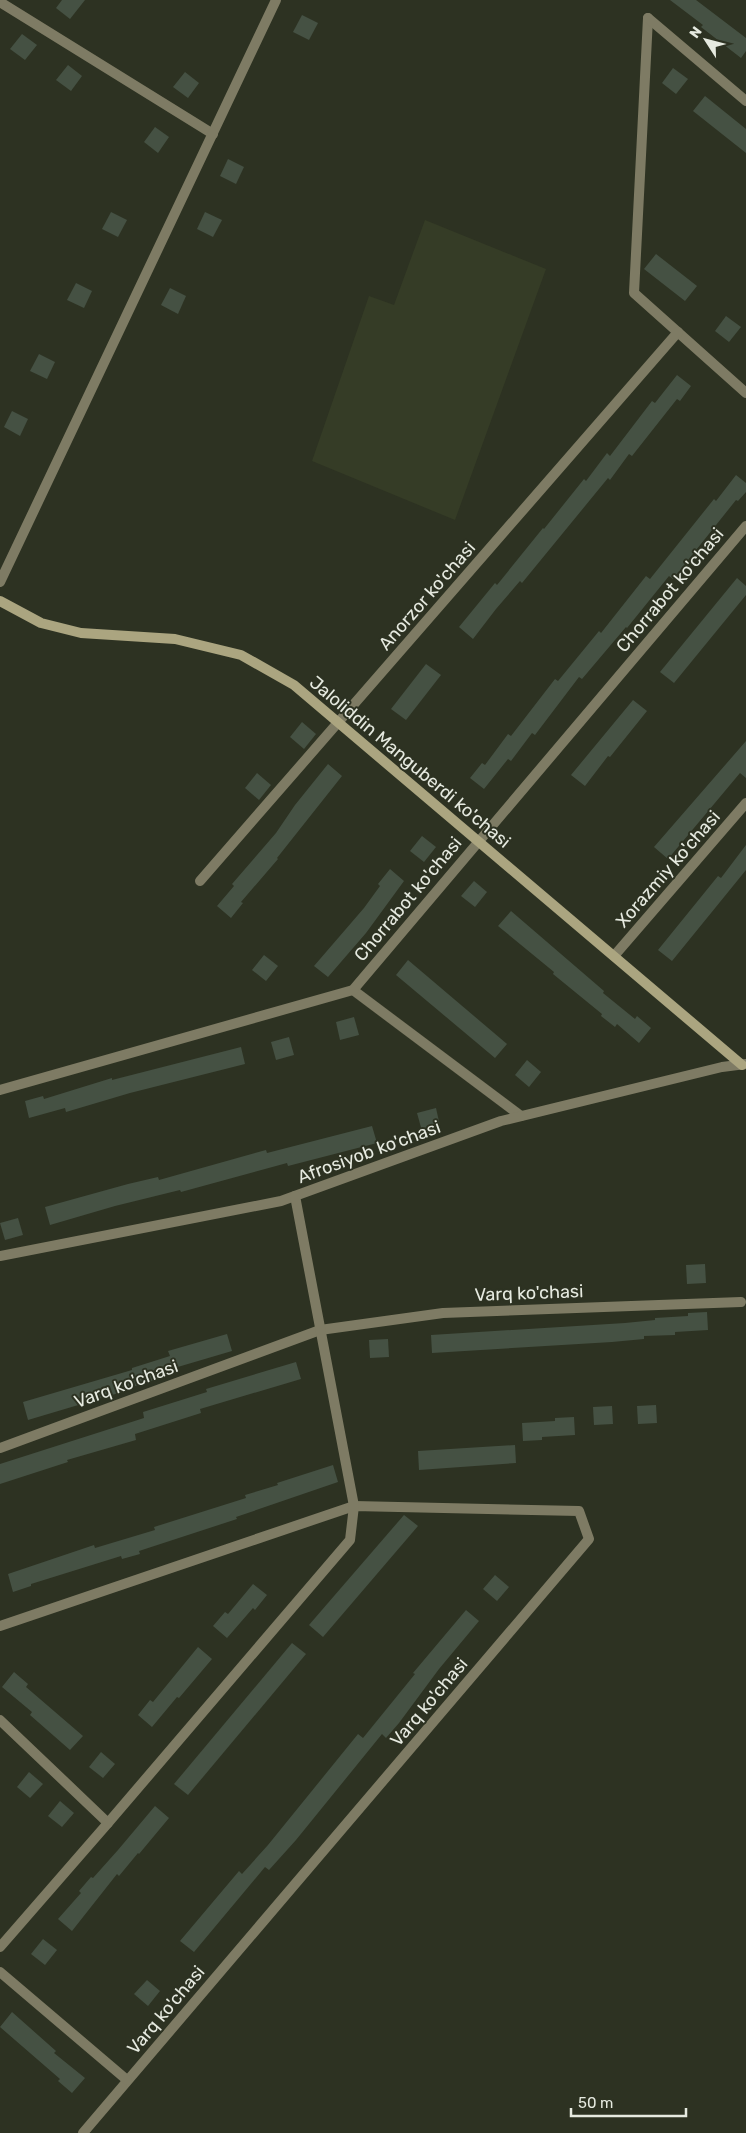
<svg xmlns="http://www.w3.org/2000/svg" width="746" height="2133" viewBox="0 0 746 2133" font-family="Rubik,sans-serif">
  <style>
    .built { fill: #353c26 }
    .building { fill: #455143 }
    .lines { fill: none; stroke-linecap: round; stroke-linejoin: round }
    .street { stroke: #7e7b64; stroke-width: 10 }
    .secondary { stroke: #aba580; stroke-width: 10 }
    .labels { text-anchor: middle; stroke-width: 4; stroke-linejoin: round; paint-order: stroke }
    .street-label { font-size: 18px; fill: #e6eae0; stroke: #2d3222 }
  </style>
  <rect width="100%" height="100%" fill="#2d3222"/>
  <path class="built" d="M 425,220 L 546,269 L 455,520 L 312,461 L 369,296 L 394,305 Z"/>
  <g class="building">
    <path d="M 62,0 L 85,0 L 70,19 L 56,8 Z"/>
    <path d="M 670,0 L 696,0 L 746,38 L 746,51 L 741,58 L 701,27 L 703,25 Z"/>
    <path d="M 302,15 L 318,23 L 309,40 L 293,32 Z"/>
    <path d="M 22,34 L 37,45 L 25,60 L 10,49 Z"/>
    <path d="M 68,65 L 82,76 L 71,91 L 56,80 Z"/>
    <path d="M 673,68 L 688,79 L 676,94 L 662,83 Z"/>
    <path d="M 185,72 L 199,83 L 188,98 L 173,87 Z"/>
    <path d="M 705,96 L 746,129 L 746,153 L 693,111 Z"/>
    <path d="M 155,127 L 169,137 L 158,153 L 144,142 Z"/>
    <path d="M 228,159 L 244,167 L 236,184 L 220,176 Z"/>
    <path d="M 111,212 L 127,220 L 118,237 L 102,229 Z"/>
    <path d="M 205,212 L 222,220 L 213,237 L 197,229 Z"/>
    <path d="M 656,254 L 697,286 L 685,301 L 644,269 Z"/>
    <path d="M 76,283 L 92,291 L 84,308 L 67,300 Z"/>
    <path d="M 170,288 L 186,296 L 178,314 L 161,305 Z"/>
    <path d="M 726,316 L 741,327 L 729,342 L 715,331 Z"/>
    <path d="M 39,354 L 55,362 L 47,379 L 30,371 Z"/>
    <path d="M 677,375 L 691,386 L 680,401 L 677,399 L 632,456 L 629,454 L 610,480 L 608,478 L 522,583 L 520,581 L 496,609 L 473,639 L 459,627 L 495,583 L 497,585 L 543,528 L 544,529 L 584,479 L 586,481 L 607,453 L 610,456 L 652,401 L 655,403 Z"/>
    <path d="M 12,411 L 28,419 L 20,436 L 4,427 Z"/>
    <path d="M 736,475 L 746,483 L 746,492 L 738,501 L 736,500 L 673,579 L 669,576 L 627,628 L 626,627 L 582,679 L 579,677 L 535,735 L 532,733 L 511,761 L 508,759 L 484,789 L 470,778 L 482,763 L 485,765 L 508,734 L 511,736 L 555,679 L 558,681 L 599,631 L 601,633 L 646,576 L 650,579 L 714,499 L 716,501 Z"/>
    <path d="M 737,578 L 746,586 L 746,595 L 674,683 L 660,672 Z"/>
    <path d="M 426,664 L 441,675 L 406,720 L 391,709 Z"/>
    <path d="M 633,700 L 647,711 L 610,757 L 608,756 L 585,786 L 571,775 Z"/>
    <path d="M 302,722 L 316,734 L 304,749 L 290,737 Z"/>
    <path d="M 746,741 L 746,778 L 740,773 L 668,859 L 654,847 Z"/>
    <path d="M 328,764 L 342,776 L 277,858 L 278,859 L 241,902 L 243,903 L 231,918 L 217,906 L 234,886 L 232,884 L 276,833 L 295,805 Z"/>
    <path d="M 257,773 L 271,785 L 259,800 L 245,788 Z"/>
    <path d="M 422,836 L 436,847 L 424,862 L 410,851 Z"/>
    <path d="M 746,845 L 746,870 L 672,961 L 658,950 L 718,876 L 721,878 Z"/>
    <path d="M 390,869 L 404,881 L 366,933 L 328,977 L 314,966 L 364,908 L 380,886 L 378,884 Z"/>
    <path d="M 474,881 L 487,892 L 475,907 L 461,896 Z"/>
    <path d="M 511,911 L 604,991 L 603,993 L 635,1019 L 637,1016 L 651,1028 L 639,1043 L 617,1024 L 615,1027 L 601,1016 L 602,1014 L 553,974 L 554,972 L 498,926 Z"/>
    <path d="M 264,955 L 278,966 L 266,981 L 252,970 Z"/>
    <path d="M 408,960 L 507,1044 L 495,1058 L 396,975 Z"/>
    <path d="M 354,1017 L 359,1035 L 340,1040 L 336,1022 Z"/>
    <path d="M 289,1037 L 294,1055 L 276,1060 L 271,1042 Z"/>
    <path d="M 241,1047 L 245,1064 L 130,1093 L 66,1112 L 65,1108 L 29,1118 L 25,1101 L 43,1096 L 44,1099 L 112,1078 L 112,1080 Z"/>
    <path d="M 527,1060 L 541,1072 L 529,1087 L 515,1075 Z"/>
    <path d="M 436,1108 L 440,1126 L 422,1131 L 417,1113 Z"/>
    <path d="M 372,1126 L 377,1143 L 288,1166 L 287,1163 L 181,1192 L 180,1190 L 115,1206 L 50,1225 L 45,1207 L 128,1184 L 158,1177 L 159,1180 L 266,1150 L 267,1153 Z"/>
    <path d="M 18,1218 L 23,1235 L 5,1240 L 0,1223 Z"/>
    <path d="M 705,1264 L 706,1283 L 687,1284 L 686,1265 Z"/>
    <path d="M 707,1312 L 708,1330 L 675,1332 L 675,1335 L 644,1336 L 644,1339 L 612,1342 L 432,1353 L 431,1335 L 625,1323 L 655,1320 L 655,1318 L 688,1316 L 688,1313 Z"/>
    <path d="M 227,1334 L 232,1351 L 154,1374 L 155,1380 L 122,1390 L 122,1392 L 28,1420 L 23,1402 L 132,1370 L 132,1368 L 170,1356 L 168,1351 Z"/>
    <path d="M 388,1339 L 389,1357 L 370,1358 L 369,1340 Z"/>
    <path d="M 296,1362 L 301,1379 L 200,1409 L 201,1413 L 135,1434 L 136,1440 L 67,1460 L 68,1462 L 0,1484 L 0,1464 L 144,1418 L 143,1412 L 207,1392 L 206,1389 Z"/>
    <path d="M 656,1405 L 657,1423 L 638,1424 L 637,1406 Z"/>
    <path d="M 612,1406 L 613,1424 L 594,1425 L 593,1407 Z"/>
    <path d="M 574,1417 L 575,1435 L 542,1437 L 542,1440 L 523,1441 L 522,1423 L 555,1421 L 555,1418 Z"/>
    <path d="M 515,1445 L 516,1463 L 419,1470 L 418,1451 Z"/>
    <path d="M 333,1465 L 338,1482 L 236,1517 L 237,1519 L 139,1551 L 140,1554 L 122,1559 L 121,1556 L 31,1584 L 31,1586 L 13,1592 L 8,1574 L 94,1545 L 95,1548 L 155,1530 L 154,1527 L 246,1498 L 245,1495 L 278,1485 L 277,1483 Z"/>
    <path d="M 404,1515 L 418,1526 L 323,1637 L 309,1625 Z"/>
    <path d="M 495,1575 L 509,1587 L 497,1601 L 483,1589 Z"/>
    <path d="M 253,1584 L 267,1595 L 255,1610 L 253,1608 L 227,1638 L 213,1626 L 225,1612 L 228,1614 Z"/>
    <path d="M 466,1610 L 479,1621 L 439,1669 L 399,1723 L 386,1738 L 382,1734 L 296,1840 L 269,1870 L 265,1867 L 194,1952 L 180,1941 L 239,1871 L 242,1874 L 268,1845 L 358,1734 L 363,1738 L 415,1674 L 413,1673 Z"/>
    <path d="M 292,1643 L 306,1654 L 188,1795 L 174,1784 Z"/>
    <path d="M 198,1647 L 212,1659 L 179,1698 L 177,1697 L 152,1727 L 138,1715 L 150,1700 L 153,1702 Z"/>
    <path d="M 14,1672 L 28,1684 L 26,1687 L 83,1736 L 70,1750 L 30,1715 L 32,1712 L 2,1687 Z"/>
    <path d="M 101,1752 L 115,1764 L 103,1778 L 89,1767 Z"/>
    <path d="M 29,1772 L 43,1784 L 30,1798 L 17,1787 Z"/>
    <path d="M 60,1801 L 74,1813 L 62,1827 L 48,1816 Z"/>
    <path d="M 155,1806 L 169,1818 L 139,1854 L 138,1853 L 119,1876 L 117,1874 L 72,1931 L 58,1919 L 81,1893 L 79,1891 L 91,1877 L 93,1878 L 118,1850 Z"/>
    <path d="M 43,1939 L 57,1950 L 45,1965 L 31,1954 Z"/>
    <path d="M 147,1980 L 160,1991 L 148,2006 L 134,1994 Z"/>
    <path d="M 12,2012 L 56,2051 L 54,2053 L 85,2078 L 72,2093 L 58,2081 L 60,2079 L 0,2027 Z"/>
  </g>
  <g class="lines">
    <g class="street">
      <path d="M 0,2 L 213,134"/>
      <path d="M 648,18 L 634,293 L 746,393"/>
      <path d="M 648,18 L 746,101"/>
      <path d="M 0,582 L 276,0"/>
      <path d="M 200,881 L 678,332"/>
      <path d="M 614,956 L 746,803"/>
      <path d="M 353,990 L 521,1116"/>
      <path d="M 0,1090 L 353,990 L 746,526"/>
      <path d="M 0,1256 L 281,1201 L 501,1121 L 722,1067 L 746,1064"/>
      <path d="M 0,1448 L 320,1330 L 443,1313 L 741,1302"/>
      <path d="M 0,1626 L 354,1506 L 579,1511 L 589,1539 L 83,2133"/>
      <path d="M 0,1720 L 108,1823"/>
      <path d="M 0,1947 L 108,1823 L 350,1540 L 354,1506 L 295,1196"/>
      <path d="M 0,1972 L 127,2080"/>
    </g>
    <path class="secondary" d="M 0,601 L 41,623 L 81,633 L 175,639 L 241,655 L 294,685 L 742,1065"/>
  </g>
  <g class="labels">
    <g class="street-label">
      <text transform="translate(670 590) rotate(-50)" y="6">Chorrabot ko'chasi</text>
      <text transform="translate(427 596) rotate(-49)" y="6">Anorzor ko'chasi</text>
      <text transform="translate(410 762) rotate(40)" y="6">Jaloliddin Manguberdi ko'chasi</text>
      <text transform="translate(668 869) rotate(-49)" y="6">Xorazmiy ko'chasi</text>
      <text transform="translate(408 899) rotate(-50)" y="6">Chorrabot ko'chasi</text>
      <text transform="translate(369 1152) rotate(-20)" y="6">Afrosiyob ko'chasi</text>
      <text transform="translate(529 1293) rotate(-2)" y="6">Varq ko'chasi</text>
      <text transform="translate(126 1384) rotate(-20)" y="6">Varq ko'chasi</text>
      <text transform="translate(429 1702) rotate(-50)" y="6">Varq ko'chasi</text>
      <text transform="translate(166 2010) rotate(-50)" y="6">Varq ko'chasi</text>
    </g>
  </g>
  <g transform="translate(706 40) rotate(306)" stroke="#2d3222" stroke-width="4" paint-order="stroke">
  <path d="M0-4L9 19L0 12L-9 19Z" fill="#e6eae0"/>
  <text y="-8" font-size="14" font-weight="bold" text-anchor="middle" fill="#e6eae0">N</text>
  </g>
  <path d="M571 2108v8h115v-8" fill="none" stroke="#e6eae0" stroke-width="2.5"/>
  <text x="578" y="2108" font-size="15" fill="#e6eae0" stroke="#2d3222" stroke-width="4" paint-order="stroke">50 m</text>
</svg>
